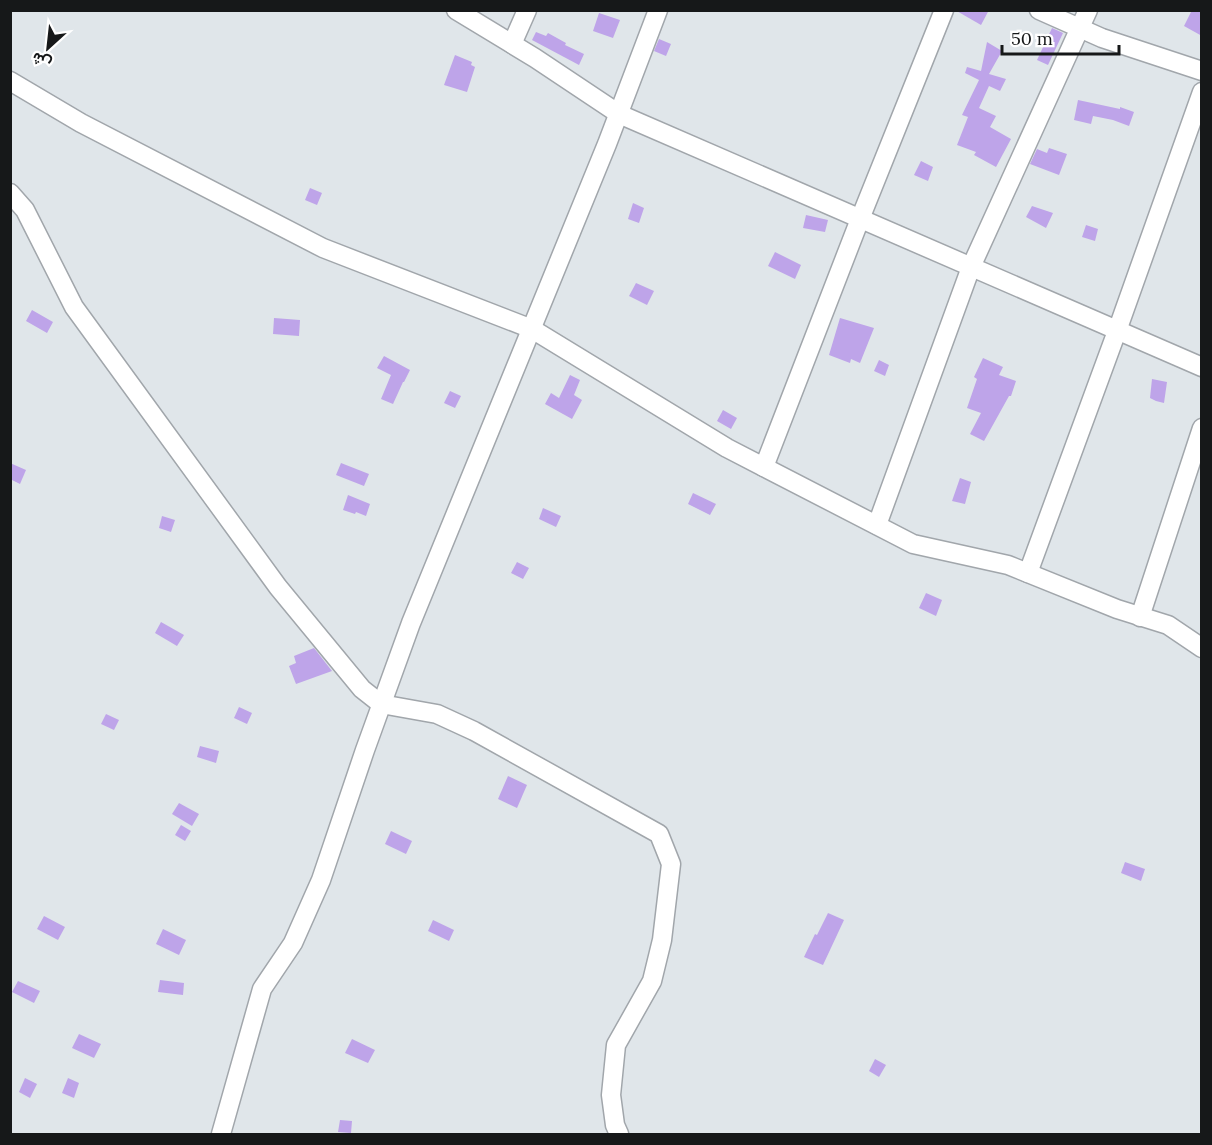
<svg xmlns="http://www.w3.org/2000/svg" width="1212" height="1145" viewBox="0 0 1212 1145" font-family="Lora,Vazirmatn,serif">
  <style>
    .building { fill: #bea4e9 }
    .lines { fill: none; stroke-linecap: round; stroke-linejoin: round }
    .minor-casing { stroke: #a1a6ab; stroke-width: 21 }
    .minor { stroke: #fff; stroke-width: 18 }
  </style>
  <rect width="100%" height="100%" fill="#e0e6ea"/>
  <g class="building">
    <path d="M 955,10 L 989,10 L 981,25 Z"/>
    <path d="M 1192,10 L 1202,10 L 1202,36 L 1184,26 Z"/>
    <path d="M 599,13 L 620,20 L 613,38 L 593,31 Z"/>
    <path d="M 1052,28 L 1063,33 L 1048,65 L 1037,60 Z"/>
    <path d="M 536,32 L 546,36 L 548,33 L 566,43 L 565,45 L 584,54 L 579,65 L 532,40 Z"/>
    <path d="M 659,39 L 671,44 L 666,56 L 654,51 Z"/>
    <path d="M 987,42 L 1002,51 L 989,74 L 1006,79 L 1000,91 L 989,86 L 979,108 L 996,116 L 990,127 L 1011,139 L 996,167 L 974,155 L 976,152 L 957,145 L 968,117 L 962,115 L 979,80 L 965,73 L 967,67 L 981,71 Z"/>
    <path d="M 455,55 L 472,62 L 471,65 L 475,67 L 467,92 L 444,85 Z"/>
    <path d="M 1078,100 L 1120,109 L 1120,107 L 1134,112 L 1129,126 L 1113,120 L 1093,116 L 1091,124 L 1074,120 Z"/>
    <path d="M 1049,148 L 1067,154 L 1059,175 L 1030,164 L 1037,149 L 1047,153 Z"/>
    <path d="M 921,161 L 933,167 L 928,181 L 914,175 Z"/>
    <path d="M 310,188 L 322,193 L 317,205 L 305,200 Z"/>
    <path d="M 633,203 L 644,208 L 639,223 L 628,219 Z"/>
    <path d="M 1032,206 L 1053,213 L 1046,228 L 1026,217 Z"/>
    <path d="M 806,215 L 828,220 L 825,232 L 803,228 Z"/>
    <path d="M 1086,225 L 1098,229 L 1095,241 L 1082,237 Z"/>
    <path d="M 775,252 L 801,265 L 795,279 L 768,266 Z"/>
    <path d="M 636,283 L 654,291 L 647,305 L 629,296 Z"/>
    <path d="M 32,310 L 53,322 L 47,333 L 26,321 Z"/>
    <path d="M 274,318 L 300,320 L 299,336 L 273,334 Z"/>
    <path d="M 840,318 L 874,328 L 860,363 L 851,359 L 850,363 L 829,355 Z"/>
    <path d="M 384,356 L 410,370 L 404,382 L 403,382 L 393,404 L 381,399 L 391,375 L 377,368 Z"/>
    <path d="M 983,358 L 1003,367 L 999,375 L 1016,381 L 1011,396 L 1009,396 L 984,441 L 970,434 L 981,413 L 967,408 L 977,379 L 974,377 Z"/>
    <path d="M 879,360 L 889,365 L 885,376 L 874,371 Z"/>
    <path d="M 570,375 L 580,380 L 574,395 L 582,400 L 572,419 L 545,404 L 551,393 L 559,398 Z"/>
    <path d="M 1152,379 L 1167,382 L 1164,403 L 1156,401 L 1150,398 Z"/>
    <path d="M 450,391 L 461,396 L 455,408 L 444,403 Z"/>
    <path d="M 723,410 L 737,418 L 731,429 L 717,421 Z"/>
    <path d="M 10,463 L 26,470 L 20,484 L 10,479 Z"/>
    <path d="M 341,463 L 369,474 L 364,486 L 336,475 Z"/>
    <path d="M 960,478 L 971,482 L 965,504 L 952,501 Z"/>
    <path d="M 693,493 L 716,504 L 710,515 L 688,504 Z"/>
    <path d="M 348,495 L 370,504 L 366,516 L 356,512 L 355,514 L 343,510 Z"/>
    <path d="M 543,508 L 561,516 L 556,527 L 539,519 Z"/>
    <path d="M 162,516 L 175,520 L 171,532 L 159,528 Z"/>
    <path d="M 517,562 L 529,568 L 523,579 L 511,573 Z"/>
    <path d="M 926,593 L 942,600 L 936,616 L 919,608 Z"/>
    <path d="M 161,622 L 184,635 L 177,646 L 155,633 Z"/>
    <path d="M 314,648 L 332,671 L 296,684 L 289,666 L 296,663 L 294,656 Z"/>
    <path d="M 239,707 L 252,713 L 247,724 L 234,718 Z"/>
    <path d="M 106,714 L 119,720 L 114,730 L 101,724 Z"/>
    <path d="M 200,746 L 219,751 L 216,763 L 197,757 Z"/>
    <path d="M 508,776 L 527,785 L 517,808 L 498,799 Z"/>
    <path d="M 179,803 L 199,814 L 192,826 L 172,814 Z"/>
    <path d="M 181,825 L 191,831 L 185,841 L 175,835 Z"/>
    <path d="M 391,831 L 412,841 L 406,854 L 385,844 Z"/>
    <path d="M 1125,862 L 1145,869 L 1141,881 L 1121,873 Z"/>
    <path d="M 828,913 L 844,920 L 823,965 L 804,957 L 815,934 L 817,935 Z"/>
    <path d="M 44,916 L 65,927 L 58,940 L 37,929 Z"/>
    <path d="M 433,920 L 454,930 L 449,941 L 428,931 Z"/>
    <path d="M 163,929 L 186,940 L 179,955 L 156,944 Z"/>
    <path d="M 160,980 L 184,983 L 183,995 L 158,992 Z"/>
    <path d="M 18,981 L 40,991 L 34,1003 L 12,992 Z"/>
    <path d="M 79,1034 L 101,1044 L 94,1058 L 72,1048 Z"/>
    <path d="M 352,1039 L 375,1050 L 368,1063 L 345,1053 Z"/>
    <path d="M 875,1059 L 886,1065 L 879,1077 L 869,1071 Z"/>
    <path d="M 25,1078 L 37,1084 L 30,1098 L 19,1092 Z"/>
    <path d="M 68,1078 L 79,1083 L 74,1098 L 62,1093 Z"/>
    <path d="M 340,1120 L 352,1121 L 351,1133 L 338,1132 Z"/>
  </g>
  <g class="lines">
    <g class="minor-casing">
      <g id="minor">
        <path d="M 456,10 L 535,58 L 619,114 L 1202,367"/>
        <path d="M 1039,10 L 1102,38 L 1202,71"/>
        <path d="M 512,44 L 527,10"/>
        <path d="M 10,81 L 81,123 L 323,248 L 532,329 L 727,448 L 913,544 L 1008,565 L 1117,609 L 1168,625 L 1202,648"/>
        <path d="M 10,193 L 25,210 L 74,307 L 278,587 L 362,689 L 381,704 L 437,714 L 474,731 L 659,834 L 671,864 L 662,940 L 652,981 L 616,1045 L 611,1095 L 615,1125 L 619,1134"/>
        <path d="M 764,467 L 860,219 L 944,10"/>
        <path d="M 877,525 L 971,267 L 1088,10"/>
        <path d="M 1028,573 L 1117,331 L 1202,92"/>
        <path d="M 1140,617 L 1202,428"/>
        <path d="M 221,1134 L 262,989 L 293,943 L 321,880 L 365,750 L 411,623 L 607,144 L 658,10"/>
      </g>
    </g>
    <use href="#minor" class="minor"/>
  </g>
  <rect width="1212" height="1145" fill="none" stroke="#161819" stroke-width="24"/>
  <g transform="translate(48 48) rotate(207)" stroke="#ffffff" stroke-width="4.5" paint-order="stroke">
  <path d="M0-4.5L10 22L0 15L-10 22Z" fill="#161819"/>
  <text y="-9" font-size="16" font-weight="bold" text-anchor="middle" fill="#161819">ش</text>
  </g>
  <path d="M1002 45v9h117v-9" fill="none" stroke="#161819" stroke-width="3"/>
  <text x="1011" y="45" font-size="18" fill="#161819" stroke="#ffffff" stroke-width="4.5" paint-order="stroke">50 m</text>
</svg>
